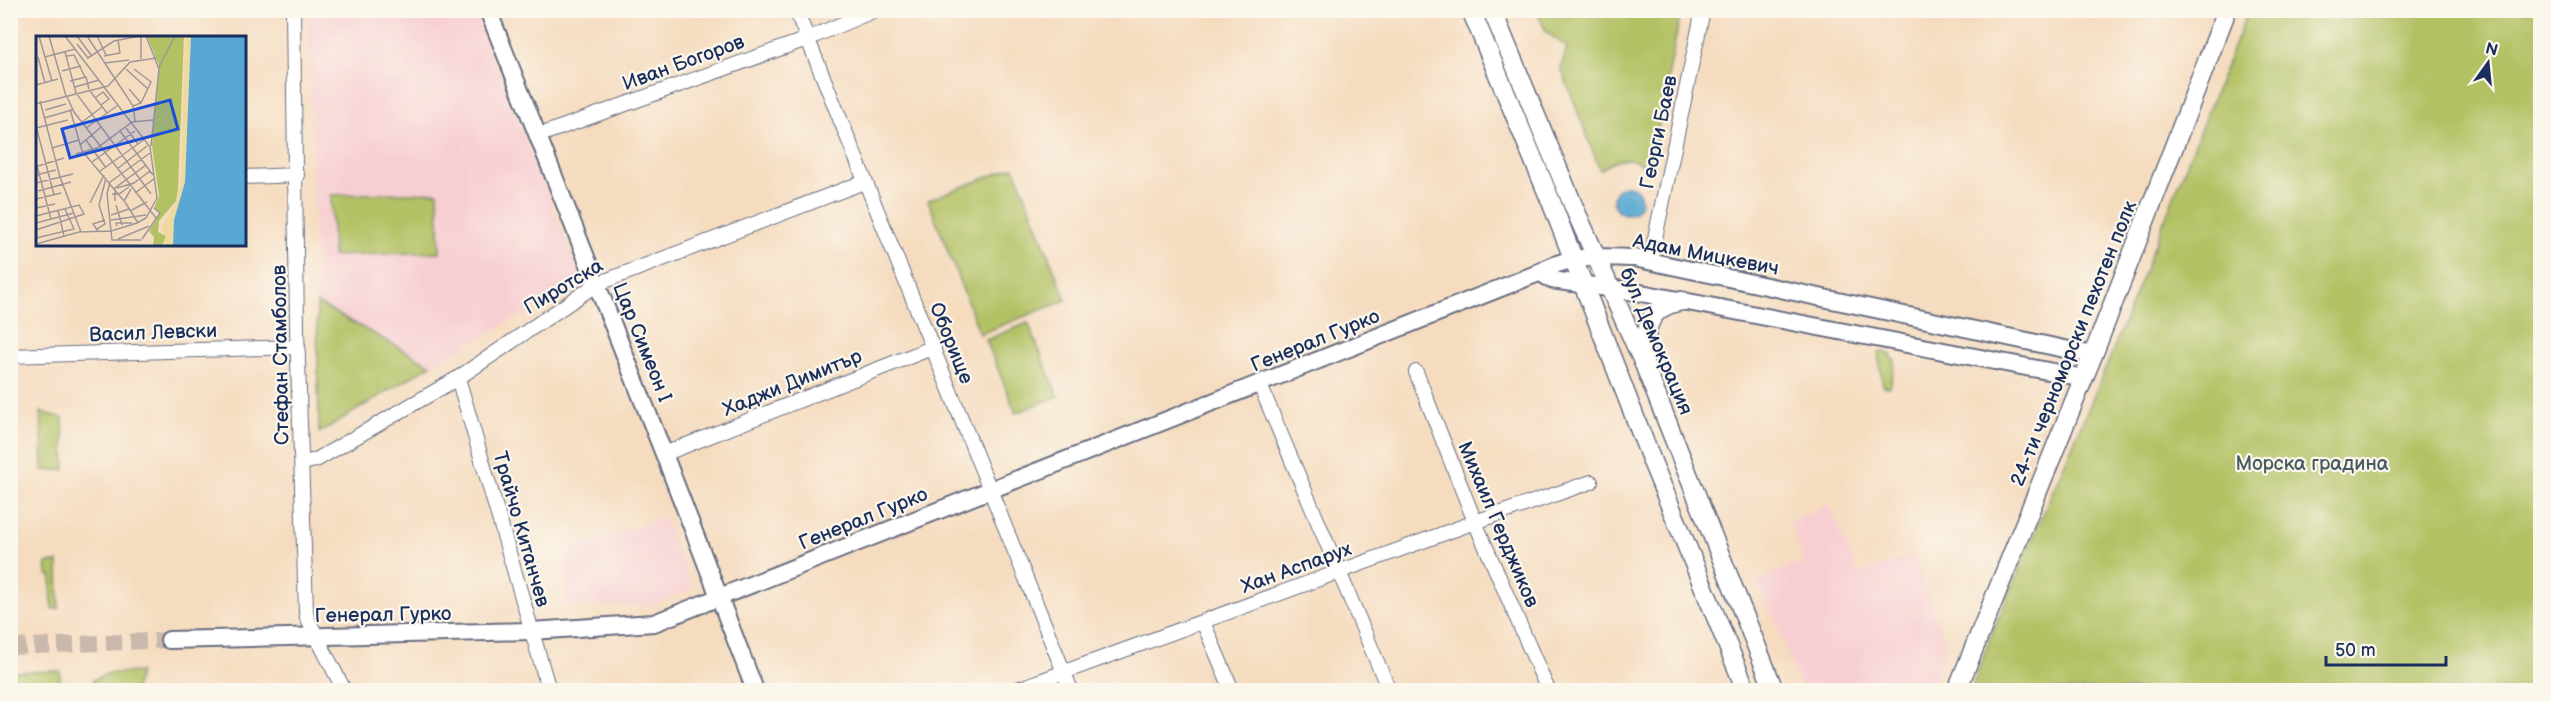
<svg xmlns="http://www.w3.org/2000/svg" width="2551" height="701" viewBox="0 0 2551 701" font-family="'Balsamiq Sans',sans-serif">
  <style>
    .built { fill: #f7cfd2 }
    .green { fill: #b2c164; stroke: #667861; stroke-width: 1.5 }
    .water { fill: #59a8d3; stroke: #3a6c98; stroke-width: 1.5 }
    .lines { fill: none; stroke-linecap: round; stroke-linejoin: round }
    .tertiary-tunnel { stroke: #c9b9ac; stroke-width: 16; stroke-dasharray: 16 8; stroke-linecap: butt }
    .minor-casing { stroke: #676c80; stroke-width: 16 }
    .tertiary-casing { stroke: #676c80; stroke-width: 20 }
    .secondary-casing { stroke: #676c80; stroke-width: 21 }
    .minor { stroke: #fff; stroke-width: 14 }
    .tertiary { stroke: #fff; stroke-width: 16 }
    .secondary { stroke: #fff; stroke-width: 18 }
    .labels { text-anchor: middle; stroke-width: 4.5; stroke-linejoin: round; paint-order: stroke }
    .street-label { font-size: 20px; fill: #1b2f5e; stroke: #fbf7ec }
    .park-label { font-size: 20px; fill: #485b60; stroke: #fbf7ec }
    .inset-road { fill: none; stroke: #9e9798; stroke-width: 1.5 }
    .view { fill: #1d4ed8; fill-opacity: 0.15; stroke: #1d4ed8; stroke-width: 3 }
    .inset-edge { fill: none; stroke: #1b2f5e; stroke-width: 3 }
  </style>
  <rect width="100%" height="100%" fill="#fbf7ec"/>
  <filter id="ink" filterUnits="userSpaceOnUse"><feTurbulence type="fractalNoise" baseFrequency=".0167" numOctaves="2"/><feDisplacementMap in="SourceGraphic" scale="12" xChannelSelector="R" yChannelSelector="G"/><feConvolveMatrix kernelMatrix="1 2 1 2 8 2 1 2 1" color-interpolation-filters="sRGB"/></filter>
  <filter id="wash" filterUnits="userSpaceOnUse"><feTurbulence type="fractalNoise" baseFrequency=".008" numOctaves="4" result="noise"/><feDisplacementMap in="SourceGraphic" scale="24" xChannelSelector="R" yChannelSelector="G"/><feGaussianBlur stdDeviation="1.35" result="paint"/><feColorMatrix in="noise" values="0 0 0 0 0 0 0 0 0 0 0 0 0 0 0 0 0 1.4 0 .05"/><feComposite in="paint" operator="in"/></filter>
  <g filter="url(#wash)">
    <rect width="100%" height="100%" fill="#f5dcbf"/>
    <g class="built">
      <path d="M 388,10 L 474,11 L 583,281 L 431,365 L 317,303 L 308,14 Z"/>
      <path d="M 1829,504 L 1858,574 L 1913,555 L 1945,641 L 1945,651 L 1940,670 L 1928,690 L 1802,690 L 1771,609 L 1768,609 L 1757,580 L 1804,561 L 1789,522 Z"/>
      <path d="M 663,517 L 675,545 L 672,546 L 674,552 L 678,551 L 693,589 L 653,605 L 567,607 L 564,556 L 569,551 Z"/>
    </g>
    <g class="green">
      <path d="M 2248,10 L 2540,11 L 2540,690 L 1971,690 L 1994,628 L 2107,365 Z"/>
      <path d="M 1537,11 L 1681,11 L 1650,170 C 1630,154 1621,156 1600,170 L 1561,68 L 1567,47 L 1546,32 Z"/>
      <path d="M 1014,167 L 1066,300 L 980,334 L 928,200 Z"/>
      <path d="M 438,192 L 440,252 L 333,256 L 331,195 Z"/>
      <path d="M 317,303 L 431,365 L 319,433 Z"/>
      <path d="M 1028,323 L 1058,396 L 1016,413 L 986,340 Z"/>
      <path d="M 1882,352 L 1890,354 L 1895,361 L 1890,387 L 1883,386 L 1878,354 Z"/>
      <path d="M 41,412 L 63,418 L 65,470 L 43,470 Z"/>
      <path d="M 58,562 L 59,608 L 52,609 L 51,575 L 47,575 L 46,563 Z"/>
      <path d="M 60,671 L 60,680 L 51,690 L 11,690 L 11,672 Z"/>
      <path d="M 140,672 L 135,690 L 93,690 L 93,680 L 109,673 Z"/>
    </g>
    <circle class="water" cx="1627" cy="200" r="14"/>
  </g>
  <g filter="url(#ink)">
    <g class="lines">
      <path class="tertiary-tunnel" d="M 10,647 L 169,640"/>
      <g class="minor-casing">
        <g id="minor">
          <path d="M 293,10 L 297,330 L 306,611 L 307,618 L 344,690"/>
          <path d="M 796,10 L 1071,690"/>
          <path d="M 537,136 L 807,39 L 875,10"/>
          <path d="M 244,177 L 297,175"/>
          <path d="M 1650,262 L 1703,10"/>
          <path d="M 10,356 L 298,347"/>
          <path d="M 1416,372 L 1475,522 L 1548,690"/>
          <path d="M 458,378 L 549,690"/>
          <path d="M 1260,385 L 1389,690"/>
          <path d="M 664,454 L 934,347"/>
          <path d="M 302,463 L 316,460 L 458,378 L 597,284 L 864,182"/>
          <path d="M 1203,622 L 1232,690"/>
          <path d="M 1015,690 L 1475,522 L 1591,482"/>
        </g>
      </g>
      <g class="tertiary-casing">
        <g id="tertiary">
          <path d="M 488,10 L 664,454 L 755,690"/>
          <path d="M 1539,272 L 1552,280 L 1636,292 L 2084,378"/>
          <path d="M 169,640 L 531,631 L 654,623 L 1536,274 C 1573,253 1593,257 1634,258 L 2093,355"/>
        </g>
      </g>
      <g class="secondary-casing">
        <g id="secondary">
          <path d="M 1471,10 L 1552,204 L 1653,464 L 1746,690"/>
          <path d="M 1492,10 L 1576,212 L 1644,364 L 1774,690"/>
          <path d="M 1644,360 C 1646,328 1647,306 1683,301"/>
          <path d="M 1957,690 L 2093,355 L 2227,10"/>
        </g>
      </g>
      <use href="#minor" class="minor"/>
      <use href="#tertiary" class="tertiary"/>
      <use href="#secondary" class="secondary"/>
    </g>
  </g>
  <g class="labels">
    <g class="street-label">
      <text transform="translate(683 62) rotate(-20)" y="7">Иван Богоров</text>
      <text transform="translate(1658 132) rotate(-78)" y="7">Георги Баев</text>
      <text transform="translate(1706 254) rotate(11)" y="7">Адам Мицкевич</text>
      <text transform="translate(563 286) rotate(-31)" y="7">Пиротска</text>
      <text transform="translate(153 332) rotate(-2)" y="7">Васил Левски</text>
      <text transform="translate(1315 340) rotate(-22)" y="7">Генерал Гурко</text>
      <text transform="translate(1657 341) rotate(67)" y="7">бул. Демокрация</text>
      <text transform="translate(643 342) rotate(68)" y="7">Цар Симеон I</text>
      <text transform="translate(952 343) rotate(68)" y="7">Оборище</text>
      <text transform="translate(2073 343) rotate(-68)" y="7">24-ти черноморски пехотен полк</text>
      <text transform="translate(280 355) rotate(-91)" y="7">Стефан Стамболов</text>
      <text transform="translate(792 382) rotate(-22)" y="7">Хаджи Димитър</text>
      <text transform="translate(863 518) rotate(-22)" y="7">Генерал Гурко</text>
      <text transform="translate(1499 524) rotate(67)" y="7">Михаил Герджиков</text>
      <text transform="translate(522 529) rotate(74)" y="7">Трайчо Китанчев</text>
      <text transform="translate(1296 567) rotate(-20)" y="7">Хан Аспарух</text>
      <text transform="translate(383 614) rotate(-1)" y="7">Генерал Гурко</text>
    </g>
    <g class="park-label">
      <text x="2312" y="470">Морска градина</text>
    </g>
  </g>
  <g transform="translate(36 36)">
    <rect width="210" height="210" fill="#f5dcbf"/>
    <path d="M 111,0 L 148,0 L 142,153 L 140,165 L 123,185 L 122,196 L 130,200 L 126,210 L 117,210 L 118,201 L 113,195 L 124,177 L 118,172 L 123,160 L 116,110 L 123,29 Z" fill="#b2c164"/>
    <path d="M 149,0 L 155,0 L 149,146 L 138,184 L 137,210 L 126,210 L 130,200 L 125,192 L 141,165 L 145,139 Z" fill="#eeda9e"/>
    <path d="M 155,0 L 210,0 L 210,210 L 137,210 L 138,184 L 149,146 Z" fill="#59a8d3"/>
    <path class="inset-road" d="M 3,0 L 16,45M 13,0 L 30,60M 41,0 L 55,19M 51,0 L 97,70 L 99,85M 61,0 L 70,19M 110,0 L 123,33 L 115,110M 41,8 L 52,22 L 78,5 L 104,0M 29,16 L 40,57 L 115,158M 31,20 L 38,19 L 49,41M 68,20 L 84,17 L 82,4M 2,21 L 9,47M 9,21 L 39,13M 105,23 L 105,0M 69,27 L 93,24M 123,31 L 139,0M 90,33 L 112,53M 26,35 L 45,30M 34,45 L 50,41 L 53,53M 0,49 L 22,43M 39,51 L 63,44M 93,53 L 105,67M 54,55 L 71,77M 31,61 L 38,76 L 120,182M 59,62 L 67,56 L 73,63 L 65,69M 4,65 L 24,141 L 45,196M 0,68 L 72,50 L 94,26 L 121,22M 97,70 L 105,67 L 115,46 L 98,33M 34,73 L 46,115 L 88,165 L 95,153M 9,74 L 30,68M 8,82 L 36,74M 46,86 L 66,71M 0,90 L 18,159M 0,92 L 32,84M 50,92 L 81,70M 90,92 L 102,108M 26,93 L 44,88M 84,95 L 117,139M 50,104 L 70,132M 44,109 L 65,91M 16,112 L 43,104M 40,118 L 61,112 L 96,86 L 117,84M 0,126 L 15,183M 56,126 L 99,95M 2,130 L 28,122M 81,133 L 111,110M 64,135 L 109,103M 0,139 L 20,134M 74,146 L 71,158 L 76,204 L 105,204M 74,146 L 114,117M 0,147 L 37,138M 81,152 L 98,147 L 114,135M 2,155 L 35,146M 99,157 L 119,142M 76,158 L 83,158 L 93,151M 0,163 L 25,157M 79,165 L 79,152 L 110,129M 89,166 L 102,187M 54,167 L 68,139M 80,169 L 86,189M 0,172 L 19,168M 22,174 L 28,200M 94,175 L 111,166M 75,179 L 93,173M 0,180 L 43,169 L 48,178 L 0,194M 75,184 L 110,179M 0,187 L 38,177M 81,190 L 80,187 L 96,187M 61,193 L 69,188 L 63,169 L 70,142M 62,195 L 57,188 L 69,184M 0,202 L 38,193 L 29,173M 82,203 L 113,190M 106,203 L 124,177 L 118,172M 0,208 L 43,196 L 75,195 L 101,187 L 110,182 L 121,162 L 114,111 L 29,0"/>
    <path class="view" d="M 134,64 L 142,93 L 34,122 L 26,93 Z"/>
    <rect width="210" height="210" class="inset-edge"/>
  </g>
  <rect width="2551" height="701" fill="none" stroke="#fbf7ec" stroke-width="36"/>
  <g transform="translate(2488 63) rotate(15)" stroke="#fbf7ec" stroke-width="4.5" paint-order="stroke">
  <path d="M0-4.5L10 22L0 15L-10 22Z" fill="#1b2f5e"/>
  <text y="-9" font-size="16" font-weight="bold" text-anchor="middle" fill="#1b2f5e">N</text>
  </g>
  <path d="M2326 656v9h120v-9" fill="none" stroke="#1b2f5e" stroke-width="3"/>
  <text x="2335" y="656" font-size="18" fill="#1b2f5e" stroke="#fbf7ec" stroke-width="4.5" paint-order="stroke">50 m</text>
</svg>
